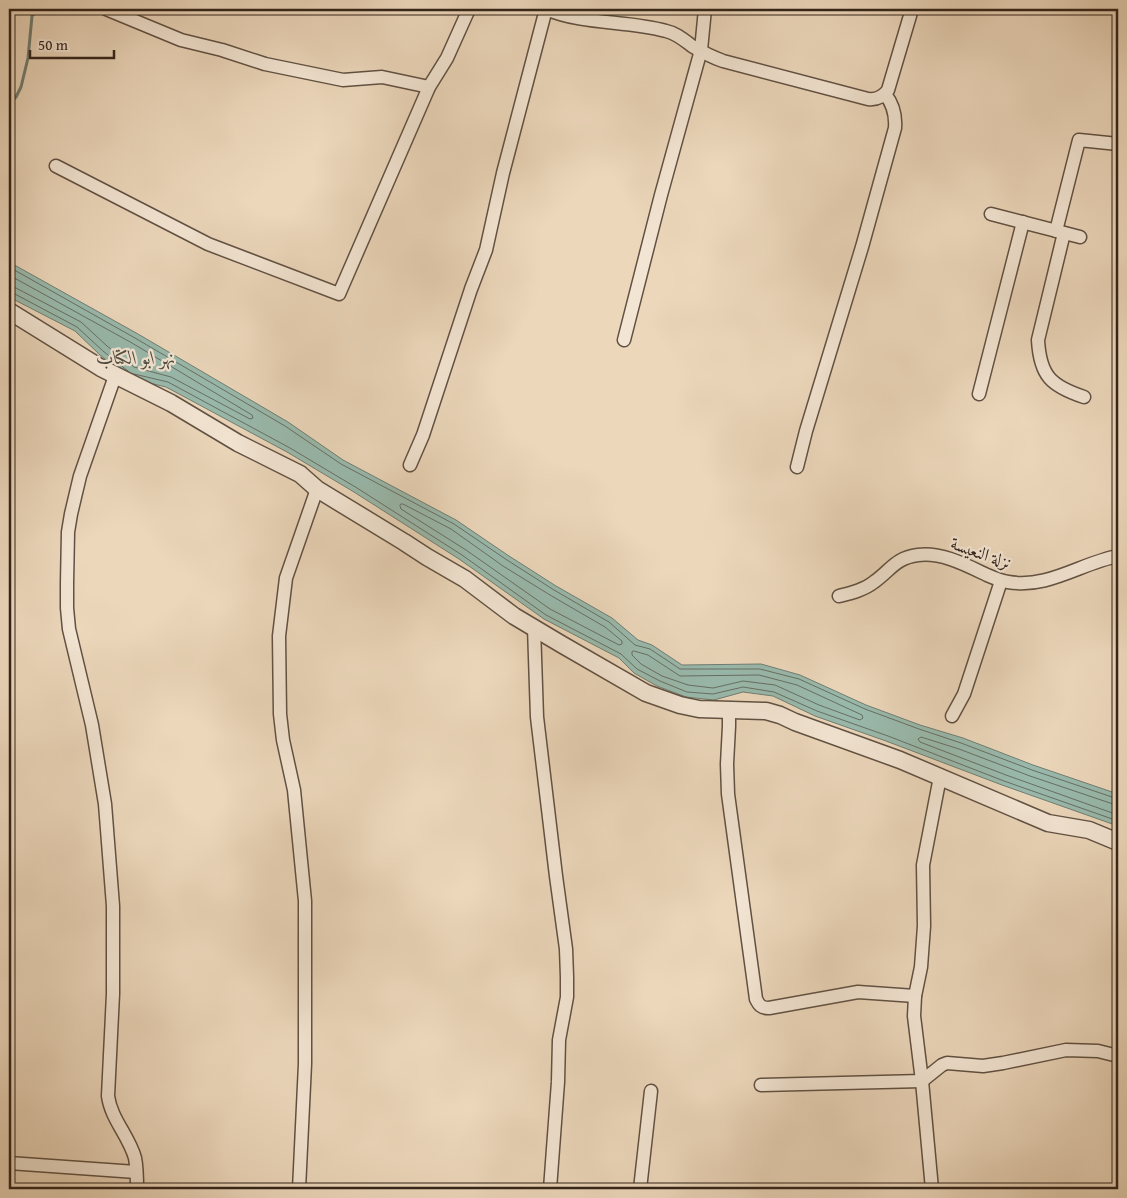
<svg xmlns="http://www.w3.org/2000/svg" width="1127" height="1198" viewBox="0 0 1127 1198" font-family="'Gentium Book Plus',Amiri,serif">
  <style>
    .water { fill: #99baad; stroke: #707e73 }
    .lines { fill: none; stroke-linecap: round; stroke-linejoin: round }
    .shore { stroke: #666f64; stroke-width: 1 }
    .stream { stroke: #707e73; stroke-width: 3 }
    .minor-casing { stroke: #615143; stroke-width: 15 }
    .tertiary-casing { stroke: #615143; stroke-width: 19 }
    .minor { stroke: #f3e5d3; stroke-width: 12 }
    .tertiary { stroke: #f3e5d3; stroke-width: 16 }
    .labels { text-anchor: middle; stroke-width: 4.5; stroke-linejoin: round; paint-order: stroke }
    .street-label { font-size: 18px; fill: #33241b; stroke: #f3e5d3 }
    .water-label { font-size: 19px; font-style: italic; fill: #4c4a40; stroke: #f3e5d3 }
  </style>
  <rect width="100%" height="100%" fill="#ecd7bb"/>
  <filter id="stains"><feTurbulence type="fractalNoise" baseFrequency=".004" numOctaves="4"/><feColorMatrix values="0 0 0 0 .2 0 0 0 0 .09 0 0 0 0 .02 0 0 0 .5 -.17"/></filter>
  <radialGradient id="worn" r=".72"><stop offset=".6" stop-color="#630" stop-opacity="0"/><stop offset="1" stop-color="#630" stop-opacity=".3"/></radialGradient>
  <path class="water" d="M 9,262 L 138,334 L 288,422 L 343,460 L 456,520 L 509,556 L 556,586 L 612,618 L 638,640 L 652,645 L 682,665 L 761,664 L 800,675 L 866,705 L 920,725 L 963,738 L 1033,765 L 1118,794 L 1118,826 L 1002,785 L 886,741 L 815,716 L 773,696 L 743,692 L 714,700 L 686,697 L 657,686 L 634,673 L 619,658 L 544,619 L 459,559 L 354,492 L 287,452 L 166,387 L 129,378 L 100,355 L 75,331 L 9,297 Z"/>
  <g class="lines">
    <g class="shore">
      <path d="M 9,267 L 135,338 L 285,426 L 341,464 L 454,524 L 507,560 L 554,590 L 609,622 L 635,645 L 650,649 L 680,669 L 760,669 L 799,679 L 865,709 L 919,729 L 961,743 L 1032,770 L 1118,799"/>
      <path d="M 9,275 L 132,343 L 252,415 L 253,418 L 250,419 L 171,377 L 134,367 L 107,346 L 81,322 L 16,288 L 9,286"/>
      <path d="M 9,293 L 13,293 L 77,327 L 103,351 L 128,371"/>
      <path d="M 134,374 L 168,382 L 290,448 L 357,488 L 462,555 L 546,615 L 621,654 L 637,669 L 660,681 L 687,692 L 713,694 L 743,687 L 774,692 L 817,711 L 888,736 L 1004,781 L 1118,821"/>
      <path d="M 401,504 L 403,504 L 451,529 L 503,566 L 550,595 L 605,627 L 622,641 L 622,644 L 619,645 L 550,609 L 466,550 L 401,509 L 400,506 Z"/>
      <path d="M 634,651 L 648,655 L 680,676 L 759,675 L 797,685 L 862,715 L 863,718 L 860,720 L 819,705 L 775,685 L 743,681 L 713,688 L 688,685 L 662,676 L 641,664 L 632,655 L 632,652 Z"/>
      <path d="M 1118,805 L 1113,804 L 1030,776 L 959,749 L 921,737 L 918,739 L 920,742 L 1006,775 L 1118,815"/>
    </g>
    <g class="stream">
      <path d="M 138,9 C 143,12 151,13 156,9"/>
      <path d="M 9,103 L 16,97 L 21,87 L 28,58 L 32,16 L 38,9"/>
    </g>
    <g class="minor-casing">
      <g id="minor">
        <path d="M 106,9 L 181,40 L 222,50 L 265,64 L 343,80 L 382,77 L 429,87"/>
        <path d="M 546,9 C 584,25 626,20 666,31 C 676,33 684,40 692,46 C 702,52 712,57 723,61 L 868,99 C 877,100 883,97 888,90 L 912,9"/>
        <path d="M 56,166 L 208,244 L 339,294 L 429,87 L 447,58 L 469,9"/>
        <path d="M 991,214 L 1080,237"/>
        <path d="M 1056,231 L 1079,140 L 1118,144"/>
        <path d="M 1064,233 L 1038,340 C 1040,376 1051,386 1084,397"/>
        <path d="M 624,340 L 661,195 L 701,50 L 705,9"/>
        <path d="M 115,376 L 80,476 L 71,514 L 68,532 L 67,583 L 67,608 L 69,629 L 92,725 L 105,804 L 113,906 L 113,994 L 108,1096 C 111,1119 129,1136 135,1158 C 137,1168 137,1179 137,1189"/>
        <path d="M 979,394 L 1023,222"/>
        <path d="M 410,465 L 423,435 L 471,289 L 486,250 L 503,173 L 546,9"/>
        <path d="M 797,467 L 806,431 L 862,247 L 895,128 C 896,115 893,104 885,94"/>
        <path d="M 839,596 C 851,593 864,590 874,582 C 891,570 895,558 918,555 C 942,552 966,565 987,575 C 994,578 1001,581 1008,582 C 1048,589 1081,563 1118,556"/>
        <path d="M 534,627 L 537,717 L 556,876 L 566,949 L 567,977 L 567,997 L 559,1040 L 558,1082 L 550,1189"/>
        <path d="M 729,711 L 729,726 L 727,764 L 728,794 L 756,999 C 759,1005 761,1008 769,1008 L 858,992 L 915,996"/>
        <path d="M 952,716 L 964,694 L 1001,581"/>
        <path d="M 761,1085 L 922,1081 L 942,1065 L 947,1063 L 983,1066 L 1003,1063 L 1066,1050 L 1098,1051 L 1118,1056"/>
        <path d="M 9,1163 L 136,1172"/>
        <path d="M 299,1189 L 305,1064 L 305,901 L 294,790 L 283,740 L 280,714 L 279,636 L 286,578 L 317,489"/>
        <path d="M 640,1189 L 651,1091"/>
        <path d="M 932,1189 L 922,1081 L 914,1016 L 915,996 L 921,967 L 924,926 L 923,865 L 940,777"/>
      </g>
    </g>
    <g class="tertiary-casing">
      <path id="tertiary" d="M 9,311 L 101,368 L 171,403 L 238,443 L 300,474 L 317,489 L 404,542 L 427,557 L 465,579 L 514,616 L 561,644 L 646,693 L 680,705 L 699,709 L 766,711 L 780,715 L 795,722 L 900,760 L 1048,823 L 1089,830 L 1118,842"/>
    </g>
    <use href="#minor" class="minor"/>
    <use href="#tertiary" class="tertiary"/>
  </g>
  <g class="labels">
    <g class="street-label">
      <text transform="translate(981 553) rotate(20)" y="6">نزلة النعيسة</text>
    </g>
    <g class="water-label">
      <text x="136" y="364">نهر ابو الكتاب</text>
    </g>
  </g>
  <rect width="1127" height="1198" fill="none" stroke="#ecd7bb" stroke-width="30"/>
  <rect x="10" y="10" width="1107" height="1178" fill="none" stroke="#33241b" stroke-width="2.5"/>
  <rect x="15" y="15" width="1097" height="1168" fill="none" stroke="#33241b"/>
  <path d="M30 50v8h84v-8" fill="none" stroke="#33241b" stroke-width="2.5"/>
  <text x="38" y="50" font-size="15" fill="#33241b" stroke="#f3e5d3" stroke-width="4" paint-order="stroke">50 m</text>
  <rect width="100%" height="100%" filter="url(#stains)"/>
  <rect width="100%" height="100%" fill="url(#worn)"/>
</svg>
